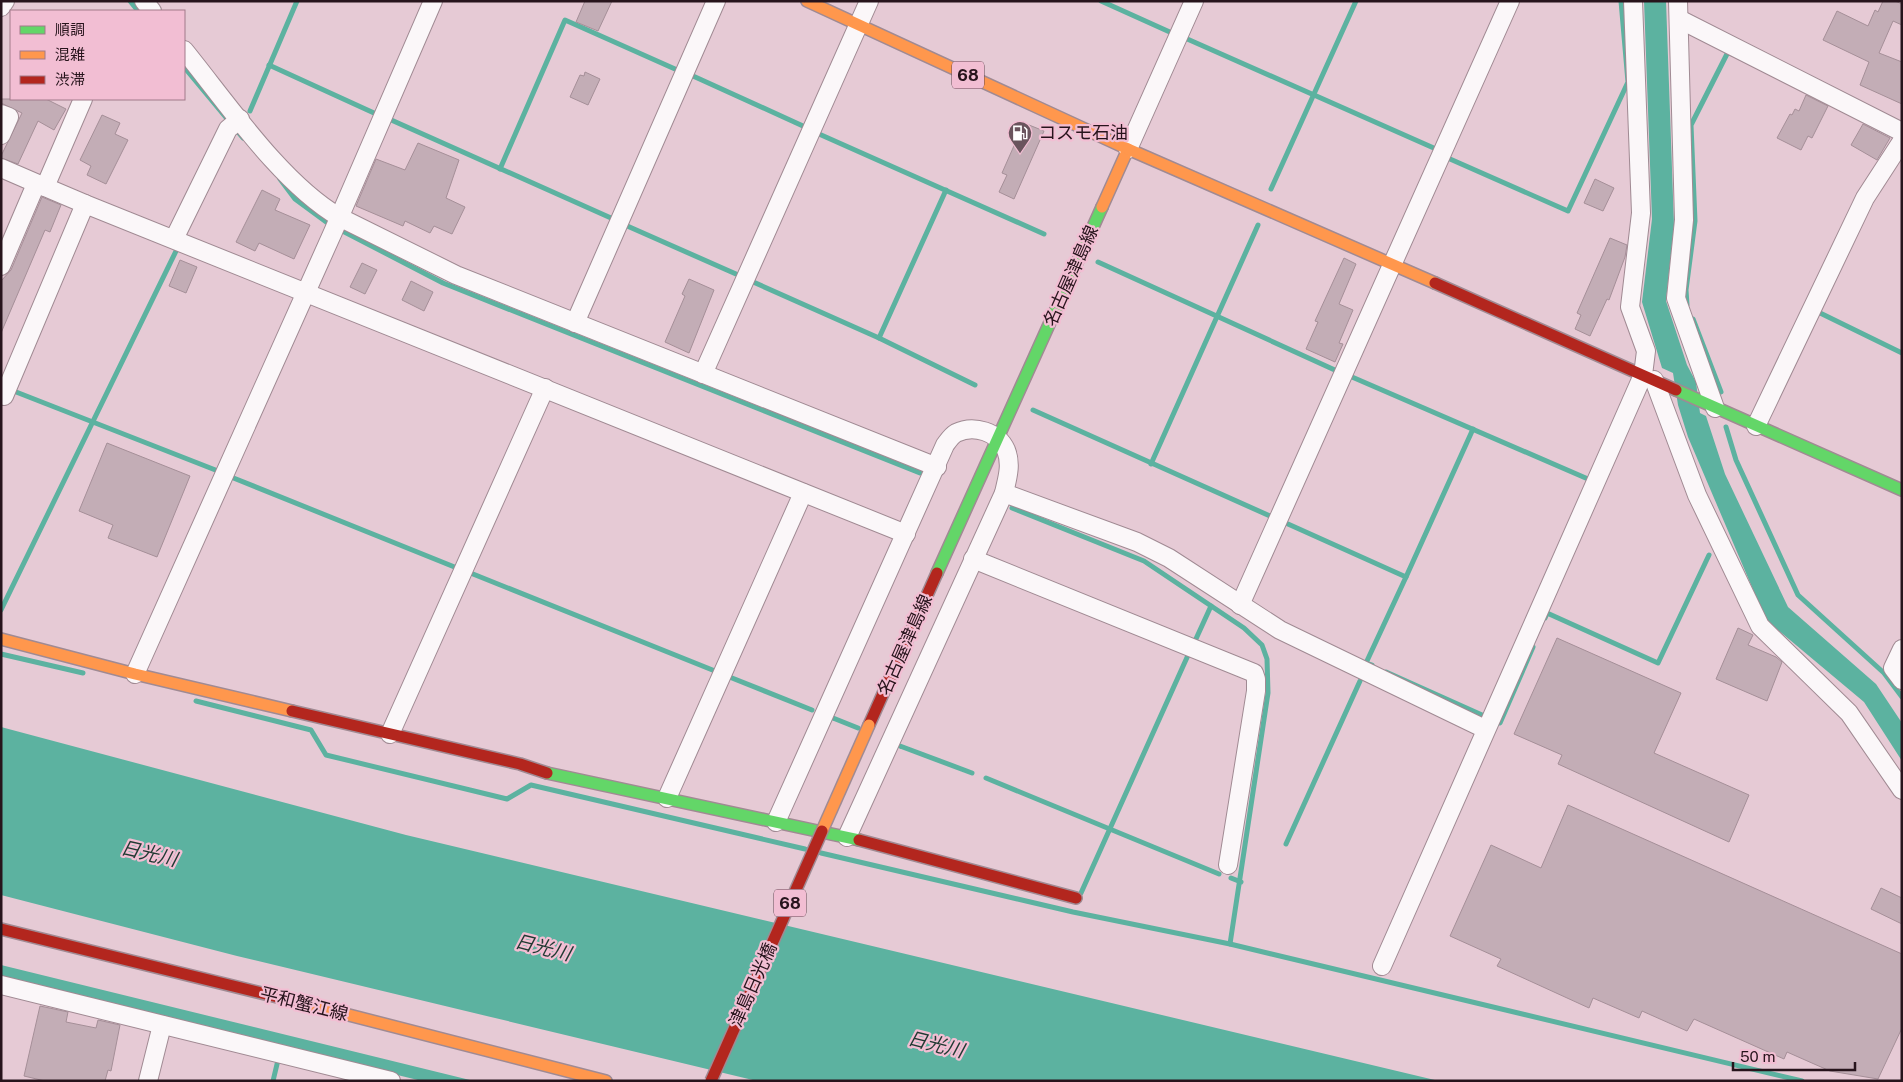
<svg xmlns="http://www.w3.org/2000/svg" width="1903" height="1082" viewBox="0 0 1903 1082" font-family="'Public Sans','Noto Sans JP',sans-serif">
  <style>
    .water { fill: #5cb2a0 }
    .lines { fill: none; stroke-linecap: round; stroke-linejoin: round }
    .stream { stroke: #5cb2a0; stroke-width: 5 }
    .building { fill: #c3adb6; stroke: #a58f98 }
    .street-casing { stroke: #a08a93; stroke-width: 20 }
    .fast-casing { stroke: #a08a93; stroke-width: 14 }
    .slow-casing { stroke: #a08a93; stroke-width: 14 }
    .jam-casing { stroke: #a08a93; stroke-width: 14 }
    .street { stroke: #fbf7f9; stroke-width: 18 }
    .fast { stroke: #63d668; stroke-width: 11 }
    .slow { stroke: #ff974d; stroke-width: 11 }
    .jam { stroke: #b3261e; stroke-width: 11 }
    .slow-bridge-casing { stroke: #a08a93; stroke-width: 14; stroke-linecap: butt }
    .jam-bridge-casing { stroke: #a08a93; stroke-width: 14; stroke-linecap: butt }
    .slow-bridge { stroke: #ff974d; stroke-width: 11 }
    .jam-bridge { stroke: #b3261e; stroke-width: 11 }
    .labels { text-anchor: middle; stroke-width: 4.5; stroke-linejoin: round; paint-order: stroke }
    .shield { fill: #f2bed3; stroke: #644753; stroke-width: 1 }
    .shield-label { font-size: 16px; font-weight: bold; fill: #27141c }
    .poi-label { font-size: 18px; fill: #27141c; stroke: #f2bed3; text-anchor: start }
    .street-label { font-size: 18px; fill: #27141c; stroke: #f2bed3 }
    .water-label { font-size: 19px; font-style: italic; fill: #1f3932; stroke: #f2bed3 }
  </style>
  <rect width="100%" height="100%" fill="#e6cad5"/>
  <g class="water">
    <path d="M 1644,1 L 1666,1 L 1674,225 L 1666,301 L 1687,365 L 1696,382 L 1700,413 L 1706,416 L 1725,474 L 1788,607 L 1876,684 L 1902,723 L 1902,761 L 1864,702 L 1766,620 L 1688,437 L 1678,405 L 1673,373 L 1662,368 L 1642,302 L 1652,219 Z"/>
    <path d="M 1,727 L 406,835 L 1439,1081 L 757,1081 L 237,956 L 1,895 Z"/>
    <path d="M 1,965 L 474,1081 L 422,1081 L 1,978 Z"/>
  </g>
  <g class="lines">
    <g class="stream">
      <path d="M 130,1 L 138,11"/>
      <path d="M 1101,1 L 1172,33"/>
      <path d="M 1185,38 L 1436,149"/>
      <path d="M 269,65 L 374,113"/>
      <path d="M 184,67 L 243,138"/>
      <path d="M 693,76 L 803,126"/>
      <path d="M 250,111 L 297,1"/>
      <path d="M 389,119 L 611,218"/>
      <path d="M 819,134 L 1044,234"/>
      <path d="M 1450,159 L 1568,211 L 1628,82 L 1621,1"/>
      <path d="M 500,169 L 565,20 L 675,69"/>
      <path d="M 280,179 L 295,199 L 329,224 L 443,283 L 920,473"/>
      <path d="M 1271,189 L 1356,1"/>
      <path d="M 625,225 L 736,274"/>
      <path d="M 1098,262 L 1337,371"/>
      <path d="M 751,281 L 879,338 L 975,385"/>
      <path d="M 1687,305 L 1686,290 L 1695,221 L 1691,125 L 1728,52 L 1732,54"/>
      <path d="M 1816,311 L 1902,353"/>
      <path d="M 1693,319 L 1721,392"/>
      <path d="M 879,338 L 946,190"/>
      <path d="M 1352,377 L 1588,479"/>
      <path d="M 11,390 L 218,471"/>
      <path d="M 1033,410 L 1270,516"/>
      <path d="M 1726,427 L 1736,460 L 1798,595 L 1884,673 L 1902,697"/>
      <path d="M 1151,464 L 1258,225"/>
      <path d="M 231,477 L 457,568"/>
      <path d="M 1012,508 L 1144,561 L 1244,628 L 1262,645 L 1267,659 L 1268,693 L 1230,944"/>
      <path d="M 1288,524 L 1406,577 L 1366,663 L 1372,665"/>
      <path d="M 468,572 L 715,671"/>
      <path d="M 1406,577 L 1473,429"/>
      <path d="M 1,610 L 178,247"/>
      <path d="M 1545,618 L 1547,613 L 1658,663 L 1709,555"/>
      <path d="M 1195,641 L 1211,606"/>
      <path d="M 1,654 L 83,673"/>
      <path d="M 1386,672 L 1482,715"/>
      <path d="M 727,676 L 812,710"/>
      <path d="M 196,701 L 311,730 L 326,755 L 507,799 L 531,785 L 805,849"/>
      <path d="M 833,718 L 858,728"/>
      <path d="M 1496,721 L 1500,723 L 1533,647"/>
      <path d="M 900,746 L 972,773"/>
      <path d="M 986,778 L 1219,874"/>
      <path d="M 1286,844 L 1360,681"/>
      <path d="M 821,853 L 1073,912 L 1230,944 L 1802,1081"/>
      <path d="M 1231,878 L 1241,882"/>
      <path d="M 1081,893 L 1189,653"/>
      <path d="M 273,1081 L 278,1060"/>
    </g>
  </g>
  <g class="building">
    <path d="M 585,1 L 612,1 L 598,31 L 576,22 Z"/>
    <path d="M 1883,1 L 1895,1 L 1902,4 L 1902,25 L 1893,21 L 1879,53 L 1902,62 L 1902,104 L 1860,85 L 1869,62 L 1823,40 L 1837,11 L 1868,26 L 1875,10 L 1878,12 Z"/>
    <path d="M 585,72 L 600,79 L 588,105 L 570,97 L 580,75 L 584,76 Z"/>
    <path d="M 1806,95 L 1828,106 L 1812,138 L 1808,136 L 1801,150 L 1777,138 L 1790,114 L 1792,115 L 1795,109 L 1799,111 Z"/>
    <path d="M 1,99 L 46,99 L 66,109 L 54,130 L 38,121 L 18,164 L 1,158 L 1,156 L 22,113 L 1,103 Z"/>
    <path d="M 102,115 L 120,123 L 115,134 L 128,140 L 106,184 L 87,175 L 91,166 L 80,160 Z"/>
    <path d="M 1024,123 L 1044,131 L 1014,199 L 999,192 L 1007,175 L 1002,173 Z"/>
    <path d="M 1863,124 L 1890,138 L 1877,160 L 1851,145 Z"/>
    <path d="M 418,143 L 459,160 L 446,198 L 465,207 L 452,234 L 434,226 L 430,233 L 405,221 L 403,226 L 356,206 L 376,159 L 405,170 Z"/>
    <path d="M 1595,179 L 1614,188 L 1603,211 L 1584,203 Z"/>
    <path d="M 262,190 L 280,199 L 275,210 L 310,225 L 294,259 L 259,243 L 255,251 L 236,242 Z"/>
    <path d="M 42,197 L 61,205 L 50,232 L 45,230 L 1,333 L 1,281 L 11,270 Z"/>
    <path d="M 1610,238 L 1627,245 L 1625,257 L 1609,300 L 1607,299 L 1590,336 L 1575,329 L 1581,315 L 1577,313 Z"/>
    <path d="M 1344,258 L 1356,264 L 1339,304 L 1353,310 L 1339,343 L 1343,344 L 1335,362 L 1306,349 L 1318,322 L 1315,321 Z"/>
    <path d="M 180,260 L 197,267 L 186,293 L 169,286 Z"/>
    <path d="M 362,263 L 377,270 L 365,294 L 350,287 Z"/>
    <path d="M 689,279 L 714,290 L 689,353 L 665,342 L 685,296 L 682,294 Z"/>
    <path d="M 411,281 L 433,292 L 424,311 L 402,300 Z"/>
    <path d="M 107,443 L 190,476 L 157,557 L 108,538 L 113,525 L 79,511 Z"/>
    <path d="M 1738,628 L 1753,635 L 1748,645 L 1776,657 L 1782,662 L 1767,701 L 1716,679 Z"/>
    <path d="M 1557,638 L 1681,693 L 1654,753 L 1749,795 L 1729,842 L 1558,764 L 1562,755 L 1514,734 Z"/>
    <path d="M 1568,805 L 1902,954 L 1902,1028 L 1878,1079 L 1830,1071 L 1787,1052 L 1784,1059 L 1694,1019 L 1687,1031 L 1642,1011 L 1639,1018 L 1593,998 L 1589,1008 L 1497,966 L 1501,959 L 1450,936 L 1491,845 L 1541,868 Z"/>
    <path d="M 1881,888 L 1902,898 L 1902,924 L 1871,909 Z"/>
    <path d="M 40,1006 L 68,1012 L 66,1022 L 96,1028 L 98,1020 L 120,1025 L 111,1071 L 108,1070 L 105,1081 L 45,1081 L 24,1076 Z"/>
  </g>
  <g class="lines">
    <g class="street-casing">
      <g id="street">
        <path d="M 144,1 L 152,11"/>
        <path d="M 1678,1 L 1684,220 L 1676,298 L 1715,408"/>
        <path d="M 1,7 L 5,1"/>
        <path d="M 1679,19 L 1902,132"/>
        <path d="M 184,50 C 227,103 281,183 339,217 L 456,275 L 937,467"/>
        <path d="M 1,114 L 9,117 L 1,135"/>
        <path d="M 1128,149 L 1194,1"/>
        <path d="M 1,168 L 45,187 L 83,99"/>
        <path d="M 45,187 L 85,204"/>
        <path d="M 174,239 L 228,129 L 240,119"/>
        <path d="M 1,266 L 36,184"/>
        <path d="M 575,323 L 716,1"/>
        <path d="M 703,374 L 869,1"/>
        <path d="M 1654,380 L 1697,495 L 1760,626 L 1849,713 L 1902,790"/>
        <path d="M 1,395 L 4,396 L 85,204 L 906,534"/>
        <path d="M 1756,426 L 1865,198 L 1902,141"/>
        <path d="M 1004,493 L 1137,542 L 1169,558 L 1280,630 L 1485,729"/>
        <path d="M 973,559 L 1254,673 L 1256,679 L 1256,691 L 1228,865"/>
        <path d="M 1240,605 L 1510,1"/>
        <path d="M 1902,649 L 1893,668 L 1902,680"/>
        <path d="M 135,674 L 333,232 L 433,1"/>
        <path d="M 390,734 L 545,388"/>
        <path d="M 667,798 L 803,493"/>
        <path d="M 776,822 L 945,445 C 948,441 951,436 956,433 C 974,424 998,432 1006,450 C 1012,465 1007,479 1004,493 L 847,837"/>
        <path d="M 1382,966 L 1643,375 L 1646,351 L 1630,307 L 1641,213 L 1633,1"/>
        <path d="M 1,985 L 391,1081"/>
        <path d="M 148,1081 L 162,1025"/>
      </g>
    </g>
    <g class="fast-casing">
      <g id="fast">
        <path d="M 1676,390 L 1902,490"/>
        <path d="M 937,573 L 1102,207"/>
        <path d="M 547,773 L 859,840"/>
      </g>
    </g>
    <g class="slow-casing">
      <g id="slow">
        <path d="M 807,1 L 1128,149 L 1102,207"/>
        <path d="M 1128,149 L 1435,283"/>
        <path d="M 1,639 L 135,674 L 292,711"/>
        <path d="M 302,1003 L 606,1081"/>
      </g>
    </g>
    <g class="jam-casing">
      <g id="jam">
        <path d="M 1435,283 L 1676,390"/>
        <path d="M 292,711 L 520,764 L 547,773"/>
        <path d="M 869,725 L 937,573"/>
        <path d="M 859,840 L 1076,898"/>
        <path d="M 1,929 L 302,1003"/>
      </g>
    </g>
    <use href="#street" class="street"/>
    <use href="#fast" class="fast"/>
    <use href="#slow" class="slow"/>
    <use href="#jam" class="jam"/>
    <g class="slow-bridge-casing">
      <path id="slow-bridge" d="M 822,831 L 869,725"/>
    </g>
    <g class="jam-bridge-casing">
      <path id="jam-bridge" d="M 711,1081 L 822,831"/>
    </g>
    <use href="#slow-bridge" class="slow-bridge"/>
    <use href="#jam-bridge" class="jam-bridge"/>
  </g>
  <defs>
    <g id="fuel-pin" transform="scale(1.25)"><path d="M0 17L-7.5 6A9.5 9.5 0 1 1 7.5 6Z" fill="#6a545d" stroke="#f2bed3"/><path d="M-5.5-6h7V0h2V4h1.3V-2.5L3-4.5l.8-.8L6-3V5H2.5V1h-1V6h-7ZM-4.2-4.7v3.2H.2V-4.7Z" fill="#fff"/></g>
  </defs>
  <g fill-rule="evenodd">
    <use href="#fuel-pin" x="1020" y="133"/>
  </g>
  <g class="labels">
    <g class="shield">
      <rect x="952" y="61.5" width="32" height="27" rx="4"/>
      <rect x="774" y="889.5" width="32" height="27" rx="4"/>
    </g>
    <g class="shield-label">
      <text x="968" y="81">68</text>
      <text x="790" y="909">68</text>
    </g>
    <g class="poi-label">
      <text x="1038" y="139">コスモ石油</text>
    </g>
    <g class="street-label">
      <text transform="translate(1071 276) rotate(-66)" y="6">名古屋津島線</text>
      <text transform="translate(905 645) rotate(-66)" y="6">名古屋津島線</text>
      <text transform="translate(753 985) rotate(-66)" y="6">津島日光橋</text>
      <text transform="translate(304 1004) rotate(14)" y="6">平和蟹江線</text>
    </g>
    <g class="water-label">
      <text transform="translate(149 853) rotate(13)" y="7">日光川</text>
      <text transform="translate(543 947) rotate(14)" y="7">日光川</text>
      <text transform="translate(936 1044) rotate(14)" y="7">日光川</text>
    </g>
  </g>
  <rect width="1903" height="1082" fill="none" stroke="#27141c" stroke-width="5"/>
  <rect x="10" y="10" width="175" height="90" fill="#f2bed3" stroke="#a17a8a"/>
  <rect x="20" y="26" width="25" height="8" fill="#63d668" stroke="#a17a8a"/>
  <text x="55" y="35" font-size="15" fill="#27141c">順調</text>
  <rect x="20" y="51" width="25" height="8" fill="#ff974d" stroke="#a17a8a"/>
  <text x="55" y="60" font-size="15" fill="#27141c">混雑</text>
  <rect x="20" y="76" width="25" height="8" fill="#b3261e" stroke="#a17a8a"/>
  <text x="55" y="85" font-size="15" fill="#27141c">渋滞</text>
  <path d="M1733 1062v8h122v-8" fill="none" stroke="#27141c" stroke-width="2.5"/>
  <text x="1740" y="1062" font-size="15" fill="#27141c" stroke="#f2bed3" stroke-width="4" paint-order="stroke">50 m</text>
</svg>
